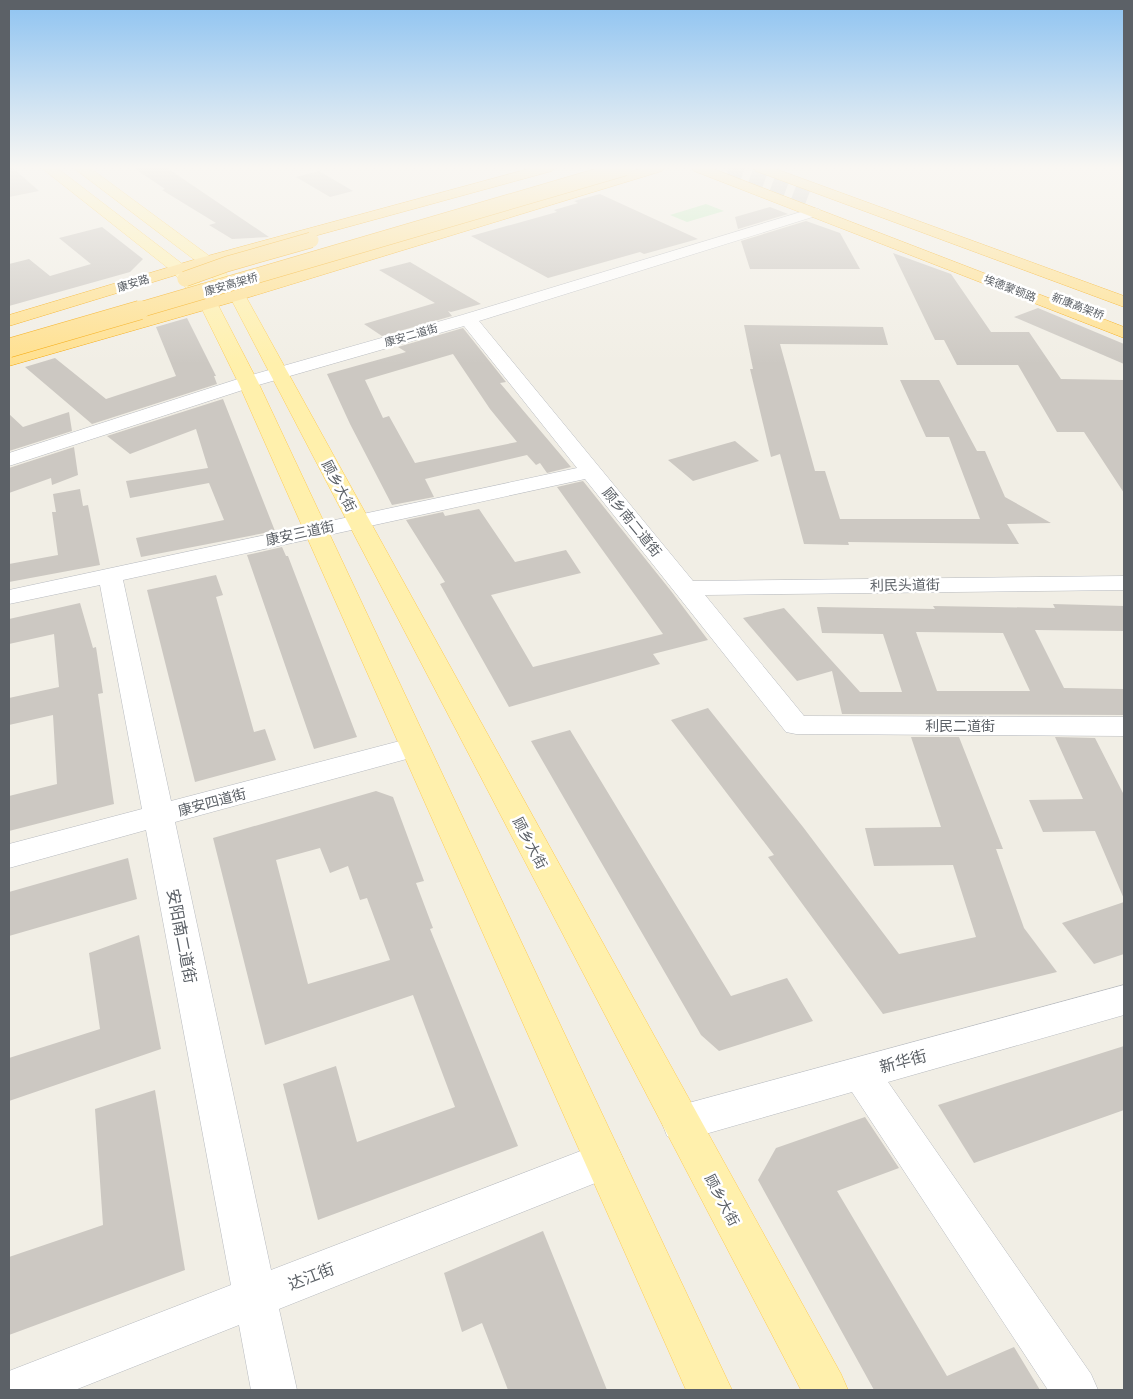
<svg xmlns="http://www.w3.org/2000/svg" width="1133" height="1399" viewBox="0 0 1133 1399" font-family="Arial,'Noto Sans SC',sans-serif">
  <style>
    .green { fill: #c0ebbf }
    .building { fill: #ccc8c2; fill-rule: evenodd }
    .lines { fill: none; stroke-linecap: round; stroke-linejoin: round }
    .highway-tunnel { stroke: #cccbc6; stroke-width: 15; stroke-dasharray: 15 8; stroke-linecap: butt }
    .minor-casing { stroke: #b8bbc0; stroke-width: 1 }
    .major-casing { stroke: #ffcb50; stroke-width: 1 }
    .highway-casing { stroke: #f6a500; stroke-width: 1 }
    .minor { fill: #fff; fill-rule: evenodd }
    .major { fill: #fff0ac; fill-rule: evenodd }
    .highway { fill: #ffe08e; fill-rule: evenodd }
    .highway-bridge-far1-casing { stroke: #f6a500; stroke-width: 16; stroke-linecap: butt }
    .highway-bridge-casing { stroke: #f6a500; stroke-width: 20; stroke-linecap: butt }
    .highway-bridge-far1 { stroke: #ffe08e; stroke-width: 15 }
    .highway-bridge { stroke: #ffe08e; stroke-width: 19 }
    .labels { text-anchor: middle; stroke-width: 5; stroke-linejoin: round; paint-order: stroke }
    .far-street-label { font-size: 11px; fill: #5c6167; stroke: #fff }
    .street-label { font-size: 14px; fill: #5c6167; stroke: #fff }
    .near-street-label { font-size: 16px; fill: #5c6167; stroke: #fff }
  </style>
  <rect width="100%" height="100%" fill="#f1eee5"/>
  <path class="green" d="M 706,204 L 724,211 L 687,222 L 670,215 Z"/>
  <g class="building">
    <path d="M 9,168 L 13,168 L 39,191 L 9,197 Z"/>
    <path d="M 134,168 L 167,168 L 269,237 L 232,239 L 209,225 L 216,223 L 162,190 L 165,189 Z"/>
    <path d="M 319,171 L 353,191 L 330,197 L 296,177 Z"/>
    <path d="M 600,194 L 698,239 L 644,254 L 640,252 L 548,278 L 471,236 L 557,212 L 554,210 L 578,203 L 574,201 Z"/>
    <path d="M 770,207 L 788,214 L 738,229 L 735,217 Z"/>
    <path d="M 806,221 L 840,233 L 860,269 L 750,269 L 741,241 Z"/>
    <path d="M 102,227 L 143,259 L 130,272 L 9,306 L 9,264 L 29,259 L 50,276 L 91,264 L 59,238 Z"/>
    <path d="M 893,253 L 951,274 L 991,332 L 1029,332 L 1061,379 L 1124,380 L 1124,493 L 1084,432 L 1057,432 L 1018,365 L 957,365 L 944,340 L 935,340 Z"/>
    <path d="M 410,262 L 481,304 L 451,312 L 448,311 L 452,316 L 382,336 L 364,324 L 435,303 L 379,270 Z"/>
    <path d="M 1038,308 L 1124,344 L 1124,364 L 1014,317 Z"/>
    <path d="M 187,318 L 216,376 L 214,376 L 217,384 L 92,424 L 25,367 L 55,358 L 106,399 L 176,376 L 156,327 Z"/>
    <path d="M 744,325 L 883,327 L 888,345 L 780,344 L 815,471 L 825,471 L 840,519 L 980,519 L 949,437 L 926,437 L 900,380 L 939,380 L 977,451 L 985,451 L 1005,497 L 1051,523 L 1007,524 L 1019,544 L 848,542 L 849,545 L 804,544 L 780,454 L 771,457 L 750,369 L 753,369 Z"/>
    <path d="M 463,328 L 506,382 L 500,383 L 571,467 L 547,473 L 540,463 L 536,465 L 527,455 L 425,479 L 434,497 L 392,505 L 350,424 L 327,374 L 406,352 L 398,347 ZM 453,354 L 490,409 L 517,442 L 415,463 L 389,416 L 383,418 L 365,380 Z"/>
    <path d="M 223,399 L 275,531 L 141,557 L 136,538 L 224,520 L 209,483 L 130,498 L 126,481 L 208,468 L 196,429 L 130,454 L 107,436 Z"/>
    <path d="M 69,412 L 72,431 L 9,451 L 9,414 L 23,427 Z"/>
    <path d="M 735,441 L 759,461 L 693,481 L 668,460 Z"/>
    <path d="M 74,447 L 78,475 L 52,485 L 51,478 L 9,493 L 9,468 Z"/>
    <path d="M 583,481 L 671,591 L 708,640 L 653,654 L 660,664 L 509,707 L 440,584 L 445,582 L 406,520 L 443,512 L 445,516 L 479,509 L 515,562 L 566,550 L 581,573 L 491,595 L 533,667 L 663,634 L 557,487 Z"/>
    <path d="M 80,489 L 83,506 L 88,505 L 100,565 L 9,582 L 9,564 L 58,555 L 52,512 L 56,512 L 53,494 Z"/>
    <path d="M 282,547 L 286,556 L 288,556 L 357,737 L 314,749 L 247,555 Z"/>
    <path d="M 216,575 L 223,595 L 216,597 L 254,732 L 265,729 L 276,760 L 195,782 L 147,590 Z"/>
    <path d="M 80,603 L 93,648 L 96,647 L 103,693 L 98,694 L 114,804 L 9,831 L 9,796 L 57,784 L 53,715 L 9,725 L 9,698 L 59,687 L 54,634 L 9,644 L 9,619 Z"/>
    <path d="M 1053,604 L 1124,606 L 1124,631 L 1035,630 L 1064,688 L 1124,689 L 1124,715 L 842,714 L 832,671 L 797,681 L 743,618 L 784,608 L 860,692 L 902,692 L 883,634 L 822,633 L 817,607 L 935,609 L 933,606 L 1055,608 ZM 916,632 L 1003,633 L 1030,691 L 937,691 Z"/>
    <path d="M 708,708 L 803,827 L 899,954 L 976,937 L 953,865 L 874,866 L 865,828 L 941,827 L 911,737 L 959,737 L 1003,849 L 996,849 L 1024,928 L 1057,972 L 883,1014 L 768,857 L 774,855 L 671,720 Z"/>
    <path d="M 570,730 L 731,996 L 787,978 L 813,1021 L 719,1051 L 701,1035 L 531,741 Z"/>
    <path d="M 1055,737 L 1095,738 L 1124,795 L 1124,899 L 1095,831 L 1043,832 L 1029,800 L 1083,799 Z"/>
    <path d="M 376,791 L 393,797 L 424,881 L 416,883 L 433,928 L 430,929 L 518,1146 L 318,1220 L 283,1084 L 336,1066 L 357,1142 L 455,1107 L 413,995 L 265,1045 L 213,838 ZM 320,848 L 330,873 L 348,866 L 360,900 L 367,898 L 390,960 L 308,984 L 276,860 Z"/>
    <path d="M 128,858 L 137,899 L 9,936 L 9,892 Z"/>
    <path d="M 1124,902 L 1124,954 L 1094,964 L 1062,923 Z"/>
    <path d="M 139,935 L 161,1049 L 9,1101 L 9,1058 L 100,1029 L 89,953 Z"/>
    <path d="M 1124,1046 L 1124,1110 L 974,1163 L 938,1105 Z"/>
    <path d="M 155,1090 L 185,1270 L 9,1335 L 9,1257 L 103,1225 L 95,1109 Z"/>
    <path d="M 865,1117 L 899,1168 L 837,1191 L 947,1376 L 1014,1347 L 1040,1390 L 874,1390 L 758,1180 L 776,1148 Z"/>
    <path d="M 543,1231 L 607,1390 L 508,1390 L 482,1323 L 462,1332 L 444,1273 Z"/>
  </g>
  <g class="lines">
    <path class="highway-tunnel" d="M 729,168 L 809,198"/>
    <g class="minor-casing">
      <g id="minor">
        <path d="M 814,208 L 819,209 L 821,212 L 819,215 L 479,321 L 693,581 L 1124,576 L 1124,590 L 705,595 L 804,716 L 1124,717 L 1124,736 L 796,734 L 786,732 L 585,479 L 123,580 L 171,801 L 415,737 L 425,740 L 429,747 L 425,754 L 175,822 L 271,1270 L 604,1142 L 618,1148 L 624,1161 L 618,1174 L 279,1309 L 297,1390 L 251,1390 L 239,1325 L 75,1390 L 9,1390 L 9,1371 L 231,1285 L 146,830 L 9,868 L 9,844 L 142,809 L 100,585 L 9,604 L 9,590 L 577,468 L 464,326 L 255,386 L 9,466 L 9,453 L 241,378 L 462,315 Z"/>
        <path d="M 1124,985 L 1124,1015 L 888,1082 L 1091,1374 L 1098,1390 L 1048,1390 L 852,1092 L 681,1141 L 667,1136 L 662,1123 L 667,1110 L 681,1105 Z"/>
      </g>
    </g>
    <g class="major-casing">
      <g id="major">
        <path d="M 42,168 L 57,168 L 185,266 L 217,303 L 258,382 L 732,1390 L 686,1390 L 238,382 L 200,305 L 173,272 Z"/>
        <path d="M 74,168 L 90,168 L 212,258 L 245,295 L 841,1374 L 848,1390 L 801,1390 L 230,297 L 200,264 Z"/>
      </g>
    </g>
    <g class="highway-casing">
      <g id="highway">
        <path d="M 532,168 L 554,168 L 552,171 L 212,264 L 9,326 L 9,315 L 200,258 Z"/>
        <path d="M 643,168 L 664,168 L 662,171 L 243,299 L 9,366 L 9,354 L 231,291 Z"/>
        <path d="M 692,168 L 711,168 L 1124,327 L 1124,338 L 694,171 Z"/>
        <path d="M 754,168 L 773,168 L 1124,296 L 1124,307 L 756,171 Z"/>
      </g>
    </g>
    <use href="#minor" class="minor"/>
    <use href="#major" class="major"/>
    <use href="#highway" class="highway"/>
    <g class="highway-bridge-far1-casing">
      <g id="highway-bridge-far1">
        <path d="M 185,279 L 227,264 L 311,240"/>
        <path d="M 136,311 L 625,168"/>
      </g>
    </g>
    <g class="highway-bridge-casing">
      <path id="highway-bridge" d="M 9,348 L 140,310"/>
    </g>
    <use href="#highway-bridge-far1" class="highway-bridge-far1"/>
    <use href="#highway-bridge" class="highway-bridge"/>
  </g>
  <linearGradient id="sky" x2="0" y2="1"><stop stop-color="#8ec3f1"/><stop offset="0.46" stop-color="#f9f7f3"/><stop offset="1" stop-color="#f9f7f3" stop-opacity="0"/></linearGradient>
  <rect width="1133" height="364" fill="url(#sky)"/>
  <g class="labels">
    <g class="far-street-label">
      <text transform="translate(133 283) rotate(-17)" y="4">康安路</text>
      <text transform="translate(231 284) rotate(-16)" y="4">康安高架桥</text>
      <text transform="translate(1010 288) rotate(21)" y="4">埃德蒙顿路</text>
      <text transform="translate(1078 306) rotate(21)" y="4">新康高架桥</text>
      <text transform="translate(411 335) rotate(-16)" y="4">康安二道街</text>
    </g>
    <g class="street-label">
      <text transform="translate(339 486) rotate(62)" y="5">顾乡大街</text>
      <text transform="translate(632 522) rotate(51)" y="5">顾乡南二道街</text>
      <text transform="translate(300 533) rotate(-12)" y="5">康安三道街</text>
      <text transform="translate(905 585) rotate(-1)" y="5">利民头道街</text>
      <text x="960" y="731">利民二道街</text>
      <text transform="translate(212 802) rotate(-15)" y="5">康安四道街</text>
      <text transform="translate(530 843) rotate(62)" y="5">顾乡大街</text>
      <text transform="translate(722 1200) rotate(62)" y="5">顾乡大街</text>
    </g>
    <g class="near-street-label">
      <text transform="translate(182 936) rotate(79)" y="6">安阳南二道街</text>
      <text transform="translate(903 1061) rotate(-15)" y="6">新华街</text>
      <text transform="translate(311 1276) rotate(-21)" y="6">达江街</text>
    </g>
  </g>
  <rect width="1133" height="1399" fill="none" stroke="#5c6167" stroke-width="20"/>
</svg>
